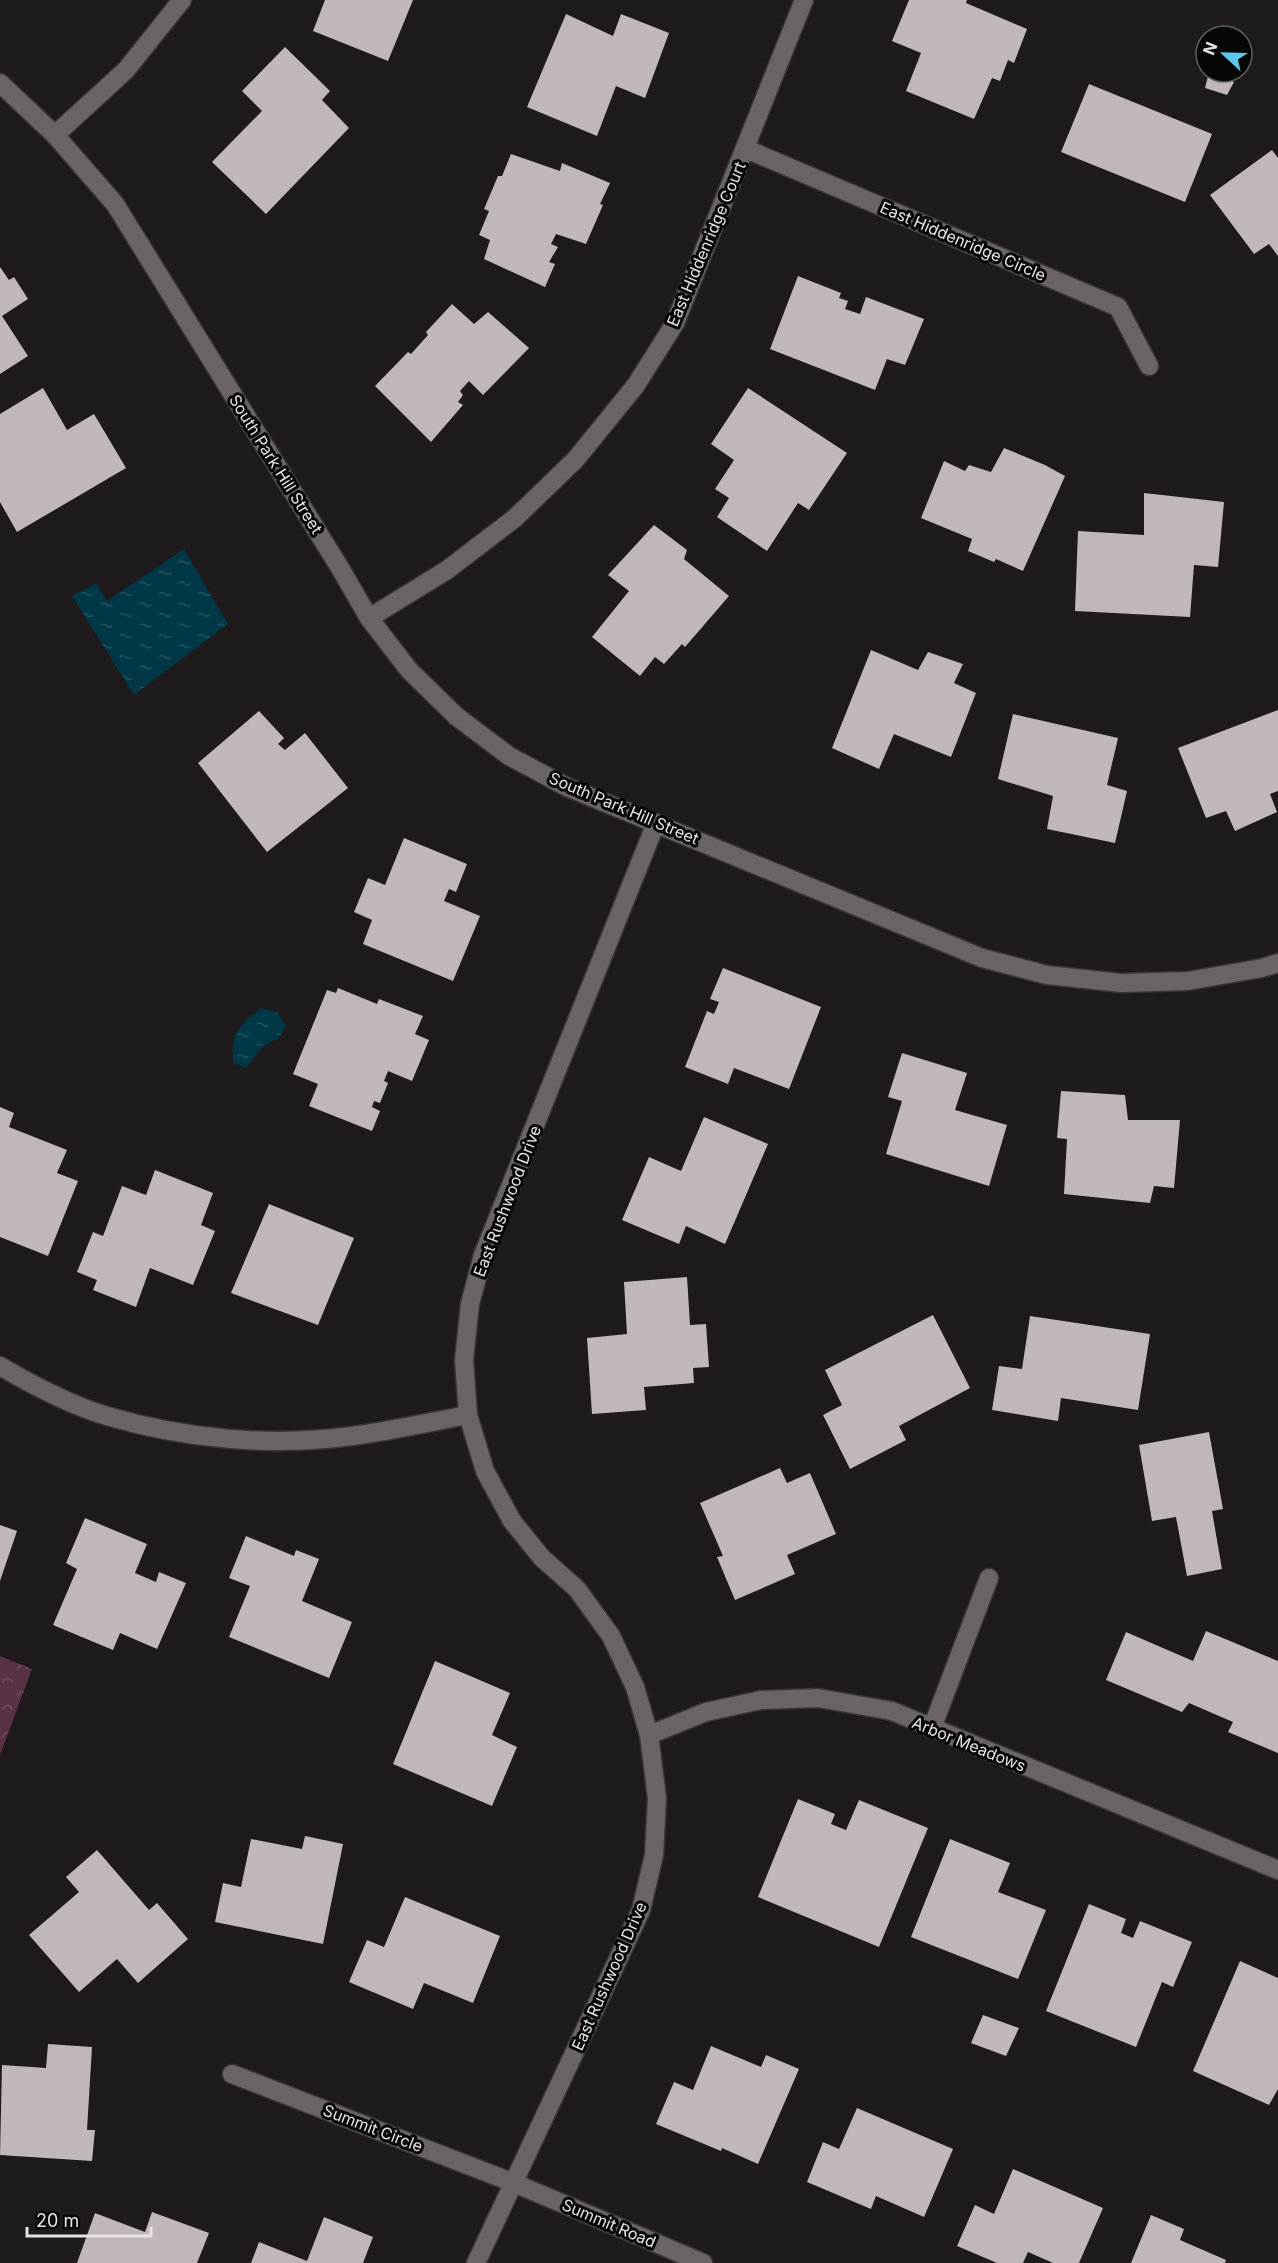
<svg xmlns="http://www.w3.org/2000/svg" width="1278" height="2263" viewBox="0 0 1278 2263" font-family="Inter,sans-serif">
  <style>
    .park { fill: url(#park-crowns) }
    .water { fill: url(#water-ripples) }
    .building { fill: #bfb7ba }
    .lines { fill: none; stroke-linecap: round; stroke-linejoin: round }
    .street-casing { stroke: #3a3638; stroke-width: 21 }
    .street { stroke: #6a6466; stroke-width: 18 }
    .labels { text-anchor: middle; stroke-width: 6; stroke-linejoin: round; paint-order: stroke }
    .street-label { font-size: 16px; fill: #e7e3e4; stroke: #070606 }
  </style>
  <defs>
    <pattern id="park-crowns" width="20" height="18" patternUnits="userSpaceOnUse" patternTransform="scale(1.5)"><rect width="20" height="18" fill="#593345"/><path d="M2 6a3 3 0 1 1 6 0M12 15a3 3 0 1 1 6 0" fill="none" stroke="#715060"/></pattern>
    <pattern id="water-ripples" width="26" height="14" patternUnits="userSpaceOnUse" patternTransform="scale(1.5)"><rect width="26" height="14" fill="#003746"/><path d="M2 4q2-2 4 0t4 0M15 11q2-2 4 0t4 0" fill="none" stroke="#255461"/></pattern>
  </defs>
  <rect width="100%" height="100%" fill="#1f1a1c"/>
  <path class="park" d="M 0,1656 L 32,1669 L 0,1755 Z"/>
  <g class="water">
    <path d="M 184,549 L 228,624 L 134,695 L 72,596 L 96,583 L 107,601 Z"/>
    <path d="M 261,1008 L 278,1013 L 286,1026 L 279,1038 L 263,1046 L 246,1068 L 233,1063 C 231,1032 238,1027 261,1008 Z"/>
  </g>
  <g class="building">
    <path d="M 325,0 L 413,0 L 388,61 L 313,31 Z"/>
    <path d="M 909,0 L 967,0 L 966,3 L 1027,29 L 1014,63 L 1008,60 L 1000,81 L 992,78 L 974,119 L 906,91 L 921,53 L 892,41 Z"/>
    <path d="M 566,14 L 613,36 L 621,14 L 669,33 L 645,98 L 616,86 L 597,136 L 527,107 Z"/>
    <path d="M 285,47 L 330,91 L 322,100 L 349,128 L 266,214 L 212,162 L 262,111 L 242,91 Z"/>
    <path d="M 1209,72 L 1234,82 L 1227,95 L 1205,88 Z"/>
    <path d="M 1089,84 L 1212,134 L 1185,202 L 1061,152 Z"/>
    <path d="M 1272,150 L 1278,158 L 1278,256 L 1269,244 L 1254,254 L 1210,195 Z"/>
    <path d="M 511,154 L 560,171 L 562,163 L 610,183 L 600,204 L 603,205 L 586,244 L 556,234 L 551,244 L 558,247 L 549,262 L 555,264 L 545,287 L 484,259 L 490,240 L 479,235 L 489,211 L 484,209 L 498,176 L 502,176 Z"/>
    <path d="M 0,267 L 9,280 L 14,277 L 28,299 L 2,316 L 28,356 L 0,374 Z"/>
    <path d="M 798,276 L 841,293 L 839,298 L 848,301 L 845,309 L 860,314 L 866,297 L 924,319 L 905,365 L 887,359 L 875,390 L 770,349 Z"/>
    <path d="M 452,304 L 474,324 L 488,312 L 529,348 L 483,395 L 469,381 L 460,391 L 463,395 L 458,402 L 463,405 L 431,442 L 375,386 L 408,352 L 411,354 L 428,335 L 426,332 Z"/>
    <path d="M 43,388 L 67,430 L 94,414 L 126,468 L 17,532 L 0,502 L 0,414 Z"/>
    <path d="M 748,388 L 847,453 L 809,510 L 798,503 L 767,551 L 717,517 L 729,498 L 715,489 L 734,460 L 711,444 Z"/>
    <path d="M 1004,448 L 1045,465 L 1065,476 L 1023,571 L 996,559 L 994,562 L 968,551 L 972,539 L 921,518 L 944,461 L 965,471 L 969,465 L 991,472 Z"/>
    <path d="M 1144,493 L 1224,502 L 1218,567 L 1194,565 L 1190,617 L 1075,611 L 1078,531 L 1144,535 Z"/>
    <path d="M 654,525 L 687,550 L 684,559 L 729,596 L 685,647 L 682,644 L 664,664 L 655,657 L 640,676 L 592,637 L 629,591 L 608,575 Z"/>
    <path d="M 871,650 L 918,670 L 928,652 L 963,664 L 954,683 L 976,693 L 951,757 L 894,734 L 879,769 L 832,748 Z"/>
    <path d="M 1278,710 L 1278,791 L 1270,794 L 1277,812 L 1235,831 L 1226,811 L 1206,818 L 1178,748 Z"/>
    <path d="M 259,711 L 284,738 L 278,744 L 285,750 L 305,733 L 348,788 L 267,852 L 198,763 Z"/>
    <path d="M 1013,714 L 1118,738 L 1107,785 L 1127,791 L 1115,843 L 1047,829 L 1053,796 L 998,779 Z"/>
    <path d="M 404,838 L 467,864 L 456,892 L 449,889 L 444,901 L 480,916 L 453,981 L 363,944 L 372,920 L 354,912 L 368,878 L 385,885 Z"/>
    <path d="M 723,968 L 821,1007 L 789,1089 L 734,1068 L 728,1084 L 685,1067 L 707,1011 L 714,1014 L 719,1002 L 710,999 Z"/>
    <path d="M 338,988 L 377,1004 L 379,999 L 423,1016 L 415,1034 L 429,1040 L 412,1081 L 388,1071 L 384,1081 L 388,1083 L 380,1103 L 374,1101 L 372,1107 L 380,1111 L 372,1131 L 309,1106 L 318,1084 L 293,1074 L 327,990 L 336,993 Z"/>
    <path d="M 902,1053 L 967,1073 L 955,1110 L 1007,1125 L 989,1186 L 886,1154 L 902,1101 L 888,1097 Z"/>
    <path d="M 1061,1091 L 1125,1095 L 1128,1120 L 1180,1120 L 1174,1188 L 1154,1186 L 1150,1203 L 1064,1194 L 1067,1139 L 1057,1138 Z"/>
    <path d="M 0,1107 L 14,1113 L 9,1127 L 67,1150 L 57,1173 L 78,1181 L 48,1256 L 0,1237 Z"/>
    <path d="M 704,1117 L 768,1144 L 725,1244 L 686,1226 L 679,1244 L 622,1220 L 649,1157 L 681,1171 Z"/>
    <path d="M 155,1170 L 213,1193 L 201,1225 L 215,1231 L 193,1285 L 150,1268 L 136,1307 L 93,1290 L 97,1280 L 77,1272 L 93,1232 L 103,1236 L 122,1186 L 146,1195 Z"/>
    <path d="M 269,1204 L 354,1238 L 318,1325 L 231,1293 Z"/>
    <path d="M 687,1277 L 690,1325 L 706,1324 L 709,1367 L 693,1368 L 694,1383 L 644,1387 L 646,1410 L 592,1414 L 587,1338 L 627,1334 L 624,1282 Z"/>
    <path d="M 933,1315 L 970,1388 L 899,1426 L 906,1440 L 850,1469 L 823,1415 L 842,1405 L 825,1370 Z"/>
    <path d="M 1030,1316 L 1150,1334 L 1138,1410 L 1061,1398 L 1058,1421 L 992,1410 L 999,1366 L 1022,1369 Z"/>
    <path d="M 1209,1432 L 1223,1509 L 1212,1511 L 1222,1569 L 1187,1576 L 1176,1517 L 1152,1521 L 1139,1445 Z"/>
    <path d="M 780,1468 L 787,1483 L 810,1473 L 836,1534 L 787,1555 L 795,1574 L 735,1600 L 717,1557 L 723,1556 L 700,1503 Z"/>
    <path d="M 85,1518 L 147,1544 L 135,1573 L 156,1582 L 159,1572 L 186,1583 L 157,1649 L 120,1633 L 113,1650 L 53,1625 L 77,1569 L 66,1563 Z"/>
    <path d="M 0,1525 L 17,1531 L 0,1581 Z"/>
    <path d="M 246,1536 L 294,1556 L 296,1550 L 319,1559 L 302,1601 L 352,1622 L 329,1678 L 229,1637 L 250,1586 L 229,1578 Z"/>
    <path d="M 1206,1631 L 1278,1661 L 1278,1753 L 1228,1732 L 1233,1722 L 1189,1703 L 1182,1712 L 1106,1680 L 1126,1632 L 1193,1661 Z"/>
    <path d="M 435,1661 L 510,1693 L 492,1735 L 517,1747 L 492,1806 L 393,1764 Z"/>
    <path d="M 798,1799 L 835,1814 L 831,1824 L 846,1830 L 859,1800 L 928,1828 L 879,1947 L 758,1897 Z"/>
    <path d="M 305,1836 L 343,1844 L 323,1944 L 215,1922 L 223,1883 L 241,1887 L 251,1839 L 302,1849 Z"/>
    <path d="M 950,1839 L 1010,1863 L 998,1892 L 1046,1910 L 1018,1979 L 911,1937 Z"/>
    <path d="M 97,1850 L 149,1910 L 157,1903 L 188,1939 L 138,1983 L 117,1959 L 79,1992 L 29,1935 L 79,1892 L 66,1877 Z"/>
    <path d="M 405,1897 L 500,1936 L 473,2003 L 424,1983 L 413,2009 L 349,1982 L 367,1940 L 384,1947 Z"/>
    <path d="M 1089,1904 L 1126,1919 L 1121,1933 L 1133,1938 L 1140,1921 L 1192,1942 L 1173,1987 L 1162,1982 L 1136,2047 L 1046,2011 Z"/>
    <path d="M 1240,1961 L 1278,1978 L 1278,2089 L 1269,2105 L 1193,2071 Z"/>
    <path d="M 983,2015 L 1019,2028 L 1006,2056 L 971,2043 Z"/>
    <path d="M 48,2044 L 92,2047 L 87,2130 L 95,2130 L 92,2161 L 0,2155 L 2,2065 L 46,2068 Z"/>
    <path d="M 711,2046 L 761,2067 L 766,2055 L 799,2069 L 758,2164 L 722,2148 L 721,2151 L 656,2124 L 674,2082 L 693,2090 Z"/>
    <path d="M 857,2108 L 953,2149 L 924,2217 L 876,2196 L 871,2209 L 807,2182 L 823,2142 L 839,2149 Z"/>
    <path d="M 1013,2169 L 1103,2208 L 1079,2263 L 1053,2263 L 1028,2252 L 1023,2263 L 997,2263 L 957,2246 L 975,2205 L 994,2214 Z"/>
    <path d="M 152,2212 L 209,2233 L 197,2263 L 77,2263 L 95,2213 L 145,2232 Z"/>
    <path d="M 1151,2215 L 1184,2229 L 1180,2240 L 1226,2260 L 1225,2263 L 1131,2263 Z"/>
    <path d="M 324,2217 L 373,2237 L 363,2263 L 251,2263 L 259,2242 L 307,2261 Z"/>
  </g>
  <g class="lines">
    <g class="street-casing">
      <g id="street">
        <path d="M 0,83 L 55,135 L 115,204 L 340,568 L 369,618 L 409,670 L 456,716 L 509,756 L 567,787 L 982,958 L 1047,975 L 1121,983 L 1188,981 L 1262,968 L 1278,963"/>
        <path d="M 55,135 L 126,70 L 182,0"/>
        <path d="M 746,149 L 1118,307 L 1149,366"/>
        <path d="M 369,618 L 447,570 L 515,518 L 576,459 L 636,385 L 675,323 L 804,0"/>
        <path d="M 0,1366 C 34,1386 70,1405 107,1416 C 185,1439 271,1447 352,1436 C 391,1431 430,1422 468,1415"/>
        <path d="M 932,1728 L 989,1578"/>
        <path d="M 649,1735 L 706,1712 L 761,1700 L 818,1698 L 892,1711 L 1278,1870"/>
        <path d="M 232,2074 L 514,2183 L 703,2263"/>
        <path d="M 476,2263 L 641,1910 L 654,1855 L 657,1798 L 649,1735 L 635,1687 L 611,1636 L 577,1589 L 542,1558 L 512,1521 L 485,1471 L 468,1415 L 464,1360 L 470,1304 L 483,1255 L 656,823"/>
      </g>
    </g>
    <use href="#street" class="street"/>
  </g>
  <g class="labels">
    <g class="street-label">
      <text transform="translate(963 241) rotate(23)" y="6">East Hiddenridge Circle</text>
      <text transform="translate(706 244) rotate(-67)" y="6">East Hiddenridge Court</text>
      <text transform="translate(276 464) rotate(58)" y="6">South Park Hill Street</text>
      <text transform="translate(624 808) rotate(23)" y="6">South Park Hill Street</text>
      <text transform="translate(507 1201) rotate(-69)" y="6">East Rushwood Drive</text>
      <text transform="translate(969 1744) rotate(22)" y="6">Arbor Meadows</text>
      <text transform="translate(609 1976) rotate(-66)" y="6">East Rushwood Drive</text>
      <text transform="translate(373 2128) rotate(21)" y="6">Summit Circle</text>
      <text transform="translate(609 2223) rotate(23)" y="6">Summit Road</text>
    </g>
  </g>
  <g transform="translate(1224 54) rotate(292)"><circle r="28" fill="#070606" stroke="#615e5f" stroke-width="1.5"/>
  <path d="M0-4.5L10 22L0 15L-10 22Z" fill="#5dc7e8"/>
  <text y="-9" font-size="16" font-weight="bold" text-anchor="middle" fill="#e7e3e4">N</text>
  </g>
  <path d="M27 2227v9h124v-9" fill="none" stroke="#e7e3e4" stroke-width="3"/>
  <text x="36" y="2227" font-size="18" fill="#e7e3e4" stroke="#070606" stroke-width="4.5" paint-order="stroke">20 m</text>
</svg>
